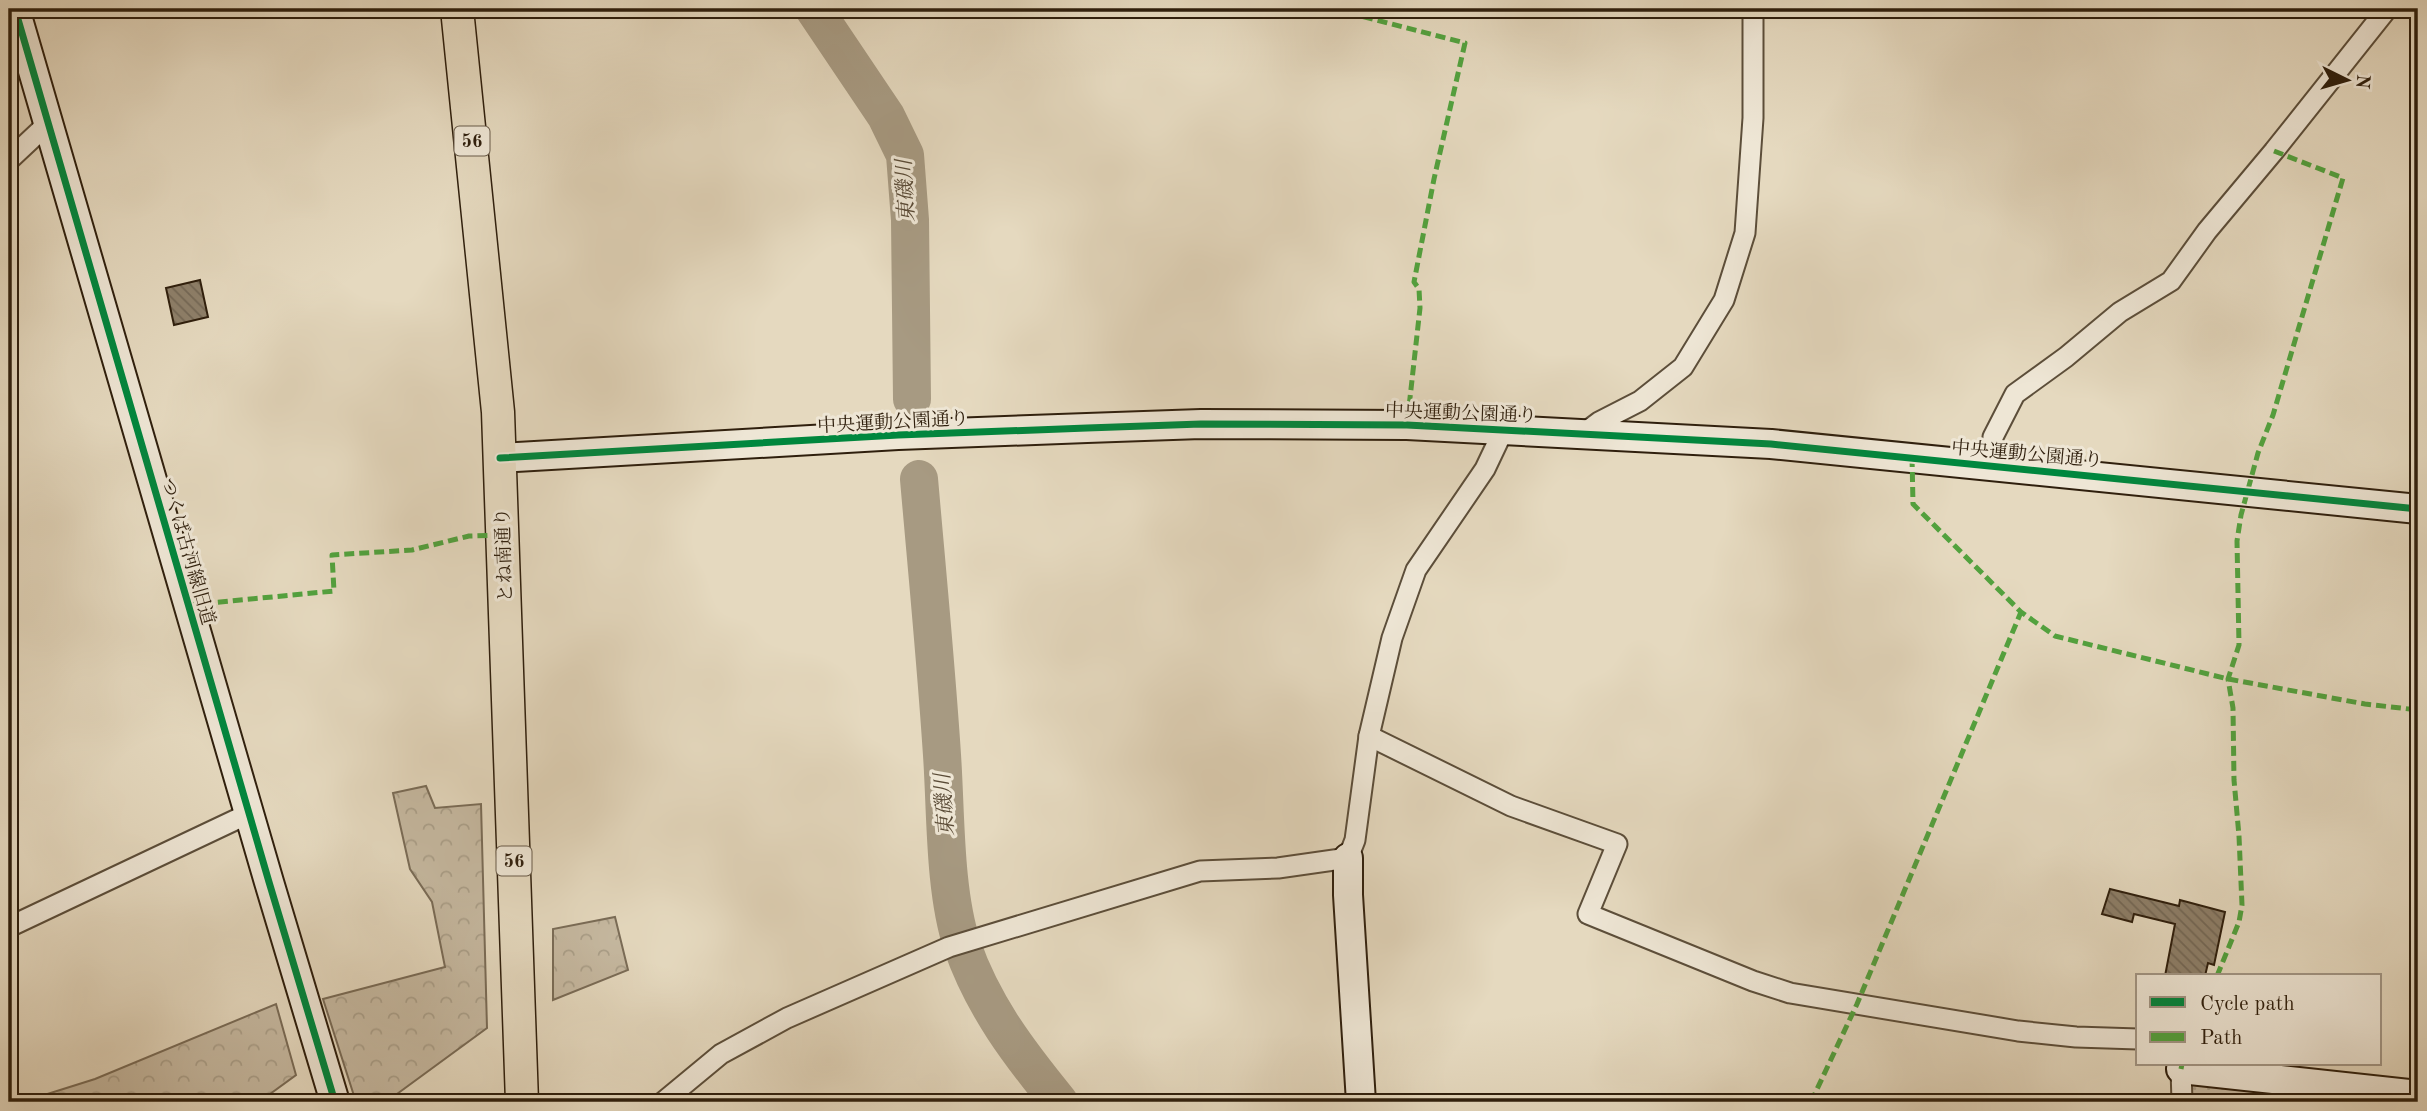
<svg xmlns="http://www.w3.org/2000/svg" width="2427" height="1111" viewBox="0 0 2427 1111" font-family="'Old Standard TT','Noto Serif JP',serif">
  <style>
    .forest { fill: url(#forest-crowns); stroke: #7a6c57; stroke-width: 2 }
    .park { fill: url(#park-dots); stroke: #7a6c57; stroke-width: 2 }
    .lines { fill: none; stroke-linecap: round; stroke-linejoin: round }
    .river { stroke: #a79a82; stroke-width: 38 }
    .building { fill: url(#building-back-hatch); stroke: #2f1f0d; stroke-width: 2 }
    .lane-casing { stroke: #5c4e3a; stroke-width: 13 }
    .street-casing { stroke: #5c4e3a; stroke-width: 23 }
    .secondary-casing { stroke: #2f1f0d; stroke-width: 32 }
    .primary-casing { stroke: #2f1f0d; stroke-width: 35 }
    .lane { stroke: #eee6d5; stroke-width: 10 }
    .street { stroke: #eee6d5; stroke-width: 19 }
    .secondary { stroke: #eee6d5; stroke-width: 28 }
    .primary { stroke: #e5d9bf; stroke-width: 32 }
    .quiet { stroke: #52a23e; stroke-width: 5; stroke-dasharray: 10 5; stroke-linecap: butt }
    .cycleway-casing { stroke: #eee6d5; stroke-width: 11 }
    .cycleway { stroke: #00873e; stroke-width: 7 }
    .labels { text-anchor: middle; stroke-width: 6; stroke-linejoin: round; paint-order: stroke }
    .shield { fill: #eee6d5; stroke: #685b49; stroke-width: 2 }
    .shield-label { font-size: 18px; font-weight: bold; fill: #2f1f0d }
    .street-label { font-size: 19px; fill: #2f1f0d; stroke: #eee6d5 }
    .water-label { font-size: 21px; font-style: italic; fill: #594a36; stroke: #eee6d5 }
  </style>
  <defs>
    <pattern id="forest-crowns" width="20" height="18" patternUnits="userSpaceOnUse" patternTransform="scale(1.75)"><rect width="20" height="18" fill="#c6b9a1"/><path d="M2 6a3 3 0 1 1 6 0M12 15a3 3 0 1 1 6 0" fill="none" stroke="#aa9f89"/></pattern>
    <pattern id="park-dots" width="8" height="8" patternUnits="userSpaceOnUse" patternTransform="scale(1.75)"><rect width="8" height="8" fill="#c6b9a1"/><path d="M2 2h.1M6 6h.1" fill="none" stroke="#aa9f89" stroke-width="1.8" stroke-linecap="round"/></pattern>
    <pattern id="building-back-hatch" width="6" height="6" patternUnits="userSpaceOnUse" patternTransform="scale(1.75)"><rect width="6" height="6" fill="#8e806a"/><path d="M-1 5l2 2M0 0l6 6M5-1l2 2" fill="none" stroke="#746856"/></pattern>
  </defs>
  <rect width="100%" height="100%" fill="#e5d9bf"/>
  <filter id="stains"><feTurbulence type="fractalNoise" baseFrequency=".00286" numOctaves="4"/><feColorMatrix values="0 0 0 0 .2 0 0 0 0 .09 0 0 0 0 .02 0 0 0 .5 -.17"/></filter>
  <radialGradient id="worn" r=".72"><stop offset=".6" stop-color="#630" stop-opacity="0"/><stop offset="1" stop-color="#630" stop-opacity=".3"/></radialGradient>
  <g class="forest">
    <path d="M 426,786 L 435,808 L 481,804 L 487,1028 L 386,1102 L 356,1102 L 323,999 L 445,967 L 432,902 L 410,869 L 393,793 Z"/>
    <path d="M 615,917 L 628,970 L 553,1000 L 553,929 Z"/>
    <path d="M 276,1004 L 296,1075 L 259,1102 L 22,1102 L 95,1079 Z"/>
  </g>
  <path class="park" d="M 2181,1069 L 2418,1102 L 2184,1102 Z"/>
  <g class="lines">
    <g class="river">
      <path d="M 814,9 L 886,116 L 905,155 L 910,220 L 912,399"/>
      <path d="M 919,479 C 927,571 936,663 942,755 C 946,813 944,890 962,945 C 983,1006 1019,1053 1059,1102"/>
    </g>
  </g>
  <g class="building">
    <path d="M 200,280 L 208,317 L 174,325 L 166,288 Z"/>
    <path d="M 2110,889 L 2179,906 L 2180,900 L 2225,912 L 2214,965 L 2208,963 L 2205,976 L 2165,976 L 2175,924 L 2134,914 L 2132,922 L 2102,914 Z"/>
  </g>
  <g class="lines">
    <g class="lane-casing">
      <path id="lane" d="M 9,63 L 26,60"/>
    </g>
    <g class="street-casing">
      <g id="street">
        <path d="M 9,160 L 41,130 L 48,118"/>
        <path d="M 1583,434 L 1599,422 L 1640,401 L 1683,367 L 1724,300 L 1745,233 L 1753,118 L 1753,9"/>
        <path d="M 1991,466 L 1993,437 L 2015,394 L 2066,357 L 2120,312 L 2171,281 L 2207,231 L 2274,151 L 2387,9"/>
        <path d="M 1369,736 L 1511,806 L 1617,844 L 1588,914 L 1753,981 L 1790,993 L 2018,1031 L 2076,1037 L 2138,1039"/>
        <path d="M 9,927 L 250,813"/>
        <path d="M 2177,1064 L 2181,1069 L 2182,1102"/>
        <path d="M 663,1102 L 721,1054 L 787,1018 L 949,947 L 1200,871 L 1278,868 L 1348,858 L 1355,840 L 1369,736 L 1392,638 L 1416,570 L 1485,469 L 1504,429"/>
      </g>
    </g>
    <g class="secondary-casing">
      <g id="secondary">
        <path d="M 15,9 L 269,882 L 335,1102"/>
        <path d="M 500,458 L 898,435 L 1087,428 L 1201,424 L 1407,425 L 1771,444 L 2418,509"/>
        <path d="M 1348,858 L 1348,895 L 1361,1102"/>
        <path d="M 2181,1069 L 2418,1095"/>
      </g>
    </g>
    <g class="primary-casing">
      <path id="primary" d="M 457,9 L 498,412 L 522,1102"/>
    </g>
    <use href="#lane" class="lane"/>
    <use href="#street" class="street"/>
    <use href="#secondary" class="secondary"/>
    <use href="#primary" class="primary"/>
    <g class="quiet">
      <path d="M 1334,9 L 1465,43 L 1434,179 L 1414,282 L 1419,289 L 1420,308 L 1407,425"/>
      <path d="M 1912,457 L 1913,504 L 2021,612 L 2055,636 L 2228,679 L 2365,704 L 2418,710"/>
      <path d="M 188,605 L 334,591 L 332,555 L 412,550 L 469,536 L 503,535"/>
      <path d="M 2217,976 L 2239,922 L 2242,905 L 2239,836 L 2234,780 L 2233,708 L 2228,679 L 2239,645 L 2237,541 L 2241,515 L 2258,453 L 2273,415 L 2343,178 L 2274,151"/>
      <path d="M 2181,1069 L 2182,1064"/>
      <path d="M 1811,1102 L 1857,1004 L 2021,612"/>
    </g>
    <g class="cycleway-casing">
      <g id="cycleway">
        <path d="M 15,9 L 269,882 L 335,1102"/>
        <path d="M 500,458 L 898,435 L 1087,428 L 1201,424 L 1407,425 L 1771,444 L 2418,509"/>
      </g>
    </g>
    <use href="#cycleway" class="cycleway"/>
  </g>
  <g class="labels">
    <g class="shield">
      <rect x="454.5" y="126.5" width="35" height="29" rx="5"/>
      <rect x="496.5" y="846.5" width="35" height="29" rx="5"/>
    </g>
    <g class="shield-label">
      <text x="472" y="147">56</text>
      <text x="514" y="867">56</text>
    </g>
    <g class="street-label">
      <text transform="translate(1461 412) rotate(2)" y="7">中央運動公園通り</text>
      <text transform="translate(893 421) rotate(-3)" y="7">中央運動公園通り</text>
      <text transform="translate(2027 453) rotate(5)" y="7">中央運動公園通り</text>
      <text transform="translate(189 551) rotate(74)" y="7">つくば古河線旧道</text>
      <text transform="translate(503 555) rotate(-92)" y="7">とね南通り</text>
    </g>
    <g class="water-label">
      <text transform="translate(905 191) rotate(-93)" y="7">東磯川</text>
      <text transform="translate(944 805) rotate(-94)" y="7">東磯川</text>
    </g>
  </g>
  <rect width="2427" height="1111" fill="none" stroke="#e5d9bf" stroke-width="35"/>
  <rect x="10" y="10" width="2406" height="1090" fill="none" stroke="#2f1f0d" stroke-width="3.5"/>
  <rect x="18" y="18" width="2392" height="1076" fill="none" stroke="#2f1f0d" stroke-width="2"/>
  <rect x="2136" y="974" width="245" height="91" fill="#eee6d5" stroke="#a29685" stroke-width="2"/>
  <rect x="2150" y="997" width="35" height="10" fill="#00873e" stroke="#a29685" stroke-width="2"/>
  <text x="2200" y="1010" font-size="21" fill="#2f1f0d">Cycle path</text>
  <rect x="2150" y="1032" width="35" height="10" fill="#52a23e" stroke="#a29685" stroke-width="2"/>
  <text x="2200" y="1044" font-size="21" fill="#2f1f0d">Path</text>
  <g transform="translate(2347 80) rotate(95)" stroke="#eee6d5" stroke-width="5" paint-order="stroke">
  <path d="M0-5L12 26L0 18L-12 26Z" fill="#2f1f0d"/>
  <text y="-10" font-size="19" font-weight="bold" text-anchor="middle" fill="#2f1f0d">N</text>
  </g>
  <rect width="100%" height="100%" filter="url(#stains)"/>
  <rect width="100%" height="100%" fill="url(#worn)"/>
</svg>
